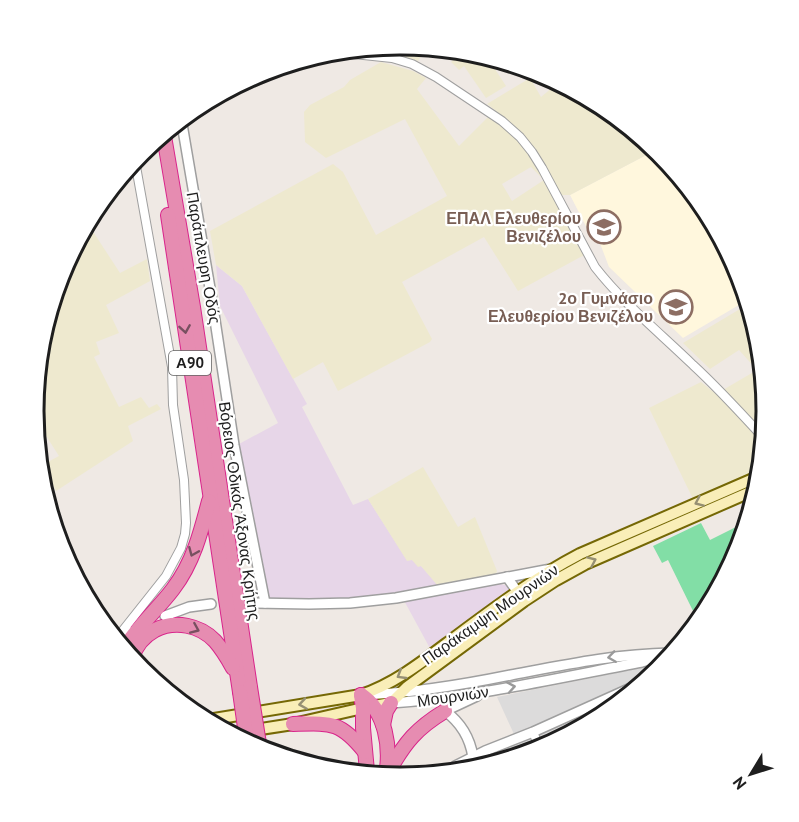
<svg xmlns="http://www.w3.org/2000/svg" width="799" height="822" viewBox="0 0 799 822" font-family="'PT Sans',sans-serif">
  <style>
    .residential { fill: #dcdbdb }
    .industrial { fill: #e7d6e8 }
    .education { fill: #fff7dd }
    .farmland { fill: #eee9cf; fill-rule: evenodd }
    .pitch { fill: #82dea6 }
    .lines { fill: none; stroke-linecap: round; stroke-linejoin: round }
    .minor-casing { stroke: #9f9f9f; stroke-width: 10 }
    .tertiary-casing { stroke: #9f9f9f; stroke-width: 12 }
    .secondary-casing { stroke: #756805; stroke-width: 14 }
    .motorway-casing { stroke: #d9248b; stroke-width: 16 }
    .minor { stroke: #fff; stroke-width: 8 }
    .tertiary { stroke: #fff; stroke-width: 9 }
    .secondary { stroke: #f9eeb8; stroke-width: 10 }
    .motorway { stroke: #e68cb1; stroke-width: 14 }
    .motorway-bridge-casing { stroke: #d9248b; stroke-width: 16; stroke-linecap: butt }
    .motorway-bridge { stroke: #e68cb1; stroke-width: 14 }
    .oneway { stroke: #785060 }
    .oneway2 { stroke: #969073 }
    .oneway3 { stroke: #9a9a9a }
    .labels { text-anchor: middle; stroke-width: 4.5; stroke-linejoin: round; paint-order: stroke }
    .shield { fill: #fff; stroke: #626262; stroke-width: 1.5 }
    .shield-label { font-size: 15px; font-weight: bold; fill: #1e1e1e }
    .education-label { font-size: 16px; font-weight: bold; fill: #785e54; stroke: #fff; text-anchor: end }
    .street-label { font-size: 16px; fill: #1e1e1e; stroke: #fff }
    .rim { fill: none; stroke: #1e1e1e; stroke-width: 3 }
  </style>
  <rect width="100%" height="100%" fill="#efe9e4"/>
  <path class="residential" d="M 664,662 L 658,670 L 539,750 L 491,759 L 489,754 L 518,743 L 497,697 L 641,668 Z"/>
  <path class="industrial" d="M 216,265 L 242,286 L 307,404 L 302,407 L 353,505 L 368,499 L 407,560 L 412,560 L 421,566 L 445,593 L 500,584 L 505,585 L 509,588 L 510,591 L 432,652 L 401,595 L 336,600 L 269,599 L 239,444 L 278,423 L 220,306 Z"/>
  <path class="education" d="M 656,150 L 659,152 L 738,271 L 744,302 L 683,338 L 609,267 L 598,238 L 593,240 L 570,195 Z"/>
  <g class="farmland">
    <path d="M 400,45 L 424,49 L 424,52 L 418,61 L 400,55 L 369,51 Z"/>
    <path d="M 457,56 L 491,63 L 506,86 L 486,98 L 464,66 L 459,70 L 451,62 Z"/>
    <path d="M 381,62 L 413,71 L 426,78 L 417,89 L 459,146 L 495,110 L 487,104 L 530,78 L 541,97 L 553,87 L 547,77 L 656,150 L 570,195 L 554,195 L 586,254 L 518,291 L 484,237 L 402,282 L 432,339 L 430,342 L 338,391 L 323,362 L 293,379 L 242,286 L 216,265 L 210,231 L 333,164 L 343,172 L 376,235 L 447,196 L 405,119 L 326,158 L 305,142 L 304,112 L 310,105 L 344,87 L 350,80 ZM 531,167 L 544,180 L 512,201 L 502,184 Z"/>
    <path d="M 90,227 L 120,273 L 147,259 L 150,281 L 106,305 L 119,333 L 96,342 L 100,354 L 94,357 L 119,407 L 141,397 L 149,408 L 157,404 L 161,409 L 128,426 L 133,441 L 56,491 L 49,478 L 46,478 L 44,464 L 59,456 L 43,431 L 38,434 L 33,411 L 61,270 Z"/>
    <path d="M 745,306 L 766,411 L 754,473 L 693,499 L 649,408 L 701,382 L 716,394 L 757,370 L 739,350 L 710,369 L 683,343 Z"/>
    <path d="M 423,467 L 458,527 L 475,517 L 497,571 L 496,574 L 438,586 L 421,566 L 418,567 L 412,560 L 407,561 L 368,499 Z"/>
  </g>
  <path class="pitch" d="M 701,523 L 710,540 L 744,523 L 738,552 L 695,615 L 668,560 L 662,563 L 653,546 Z"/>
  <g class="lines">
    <g class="minor-casing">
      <g id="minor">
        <path d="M 354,54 L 392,58 L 412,64 L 436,77 L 502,121 L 520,137 L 532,152 L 542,168 L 595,267 C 623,303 660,333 693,365 C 717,387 739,411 761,435"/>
        <path d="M 120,634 L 166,576 L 181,548 L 185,534 L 186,523 L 184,480 L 173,405 L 172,367 L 135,161"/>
        <path d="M 533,732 L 540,749"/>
      </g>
    </g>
    <g class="tertiary-casing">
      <g id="tertiary">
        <path d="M 182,124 L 211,294 L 234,445 L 265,603"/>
        <path d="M 507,577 L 524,601"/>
        <path d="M 250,603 L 309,604 L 350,603 L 396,598 L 551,569"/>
        <path d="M 165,616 L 189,607 L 211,604"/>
        <path d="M 117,636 L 128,631"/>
        <path d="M 364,695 C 414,693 462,685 511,675 C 564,665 616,654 670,653"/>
        <path d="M 391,703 C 475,697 558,678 642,662 L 663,656"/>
        <path d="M 473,757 C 470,738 460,722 445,711 L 477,696"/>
        <path d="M 455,766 L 485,751 L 533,732 L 633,687"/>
      </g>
    </g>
    <g class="secondary-casing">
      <g id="secondary">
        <path d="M 214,719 L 361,695 C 397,683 427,658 458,635 C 497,606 536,577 580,554 L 753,479"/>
        <path d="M 235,733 L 293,724 L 363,708 L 391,703 L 407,687 L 524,601 L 556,580 L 585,564 L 750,492"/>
      </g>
    </g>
    <g class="motorway-casing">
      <g id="motorway">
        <path d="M 164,136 L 193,307 L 250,687"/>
        <path d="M 168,215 L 240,692"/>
        <path d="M 125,647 C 138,626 158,609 173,589 C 193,563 201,532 209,501"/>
        <path d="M 132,658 C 136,645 144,636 155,630 C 175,620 200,625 215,641 C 222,649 228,659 233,668"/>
        <path d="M 361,695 C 386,711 391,748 386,775"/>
        <path d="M 361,695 L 363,708 L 363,728 L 367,771"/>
        <path d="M 293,724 C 331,723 340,721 365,752"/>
        <path d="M 383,725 L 386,711 L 391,703"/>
        <path d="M 389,771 C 405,742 417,728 445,711"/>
      </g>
    </g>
    <use href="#minor" class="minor"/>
    <use href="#tertiary" class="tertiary"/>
    <use href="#secondary" class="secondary"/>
    <use href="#motorway" class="motorway"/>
    <g class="motorway-bridge-casing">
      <g id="motorway-bridge">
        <path d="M 250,687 L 260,750"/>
        <path d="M 240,692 L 247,742"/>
      </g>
    </g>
    <use href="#motorway-bridge" class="motorway-bridge"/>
  </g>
  <defs><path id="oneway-chevron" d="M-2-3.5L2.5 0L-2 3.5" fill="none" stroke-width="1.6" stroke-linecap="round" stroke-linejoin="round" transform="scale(1.5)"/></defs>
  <g class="oneway">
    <use href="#oneway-chevron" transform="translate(185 329) rotate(81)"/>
    <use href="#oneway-chevron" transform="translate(193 552) rotate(113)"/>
    <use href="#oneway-chevron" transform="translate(195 629) rotate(23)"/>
  </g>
  <g class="oneway2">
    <use href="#oneway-chevron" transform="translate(699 502) rotate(156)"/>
    <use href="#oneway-chevron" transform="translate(592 561) rotate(-24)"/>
    <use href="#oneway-chevron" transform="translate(401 675) rotate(149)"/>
    <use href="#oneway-chevron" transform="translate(303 704) rotate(171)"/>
  </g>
  <g class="oneway3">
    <use href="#oneway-chevron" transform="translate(612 657) rotate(172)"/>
    <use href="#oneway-chevron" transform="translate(511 687) rotate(-10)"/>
  </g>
  <defs>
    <g id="school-ring" transform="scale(1.725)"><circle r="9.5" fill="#fff" stroke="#8d6e63" stroke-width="1.5"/><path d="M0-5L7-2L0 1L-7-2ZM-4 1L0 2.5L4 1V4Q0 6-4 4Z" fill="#8d6e63"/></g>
  </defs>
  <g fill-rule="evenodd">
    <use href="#school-ring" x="604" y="227"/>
    <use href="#school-ring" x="676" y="307"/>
  </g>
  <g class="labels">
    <rect class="shield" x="169" y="351" width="42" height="24" rx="4.5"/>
    <g class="shield-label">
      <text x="190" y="368">Α90</text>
    </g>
    <g class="education-label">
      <text x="581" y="224">ΕΠΑΛ Ελευθερίου<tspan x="581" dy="18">Βενιζέλου</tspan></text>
      <text x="653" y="304">2ο Γυμνάσιο<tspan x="653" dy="18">Ελευθερίου Βενιζέλου</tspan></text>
    </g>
    <g class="street-label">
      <text transform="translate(204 258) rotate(80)" y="6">Παράπλευρη Οδός</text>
      <text transform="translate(240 511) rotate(82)" y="6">Βόρειος Οδικός Άξονας Κρήτης</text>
      <text transform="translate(490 614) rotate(-35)" y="6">Παράκαμψη Μουρνιών</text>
      <text transform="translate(453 696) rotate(-8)" y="6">Μουρνιών</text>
    </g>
  </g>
  <path d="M0 0H799V822H0ZM44 411a356 356 0 1 1 712 0a356 356 0 1 1-712 0Z" fill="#fff" fill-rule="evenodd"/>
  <path class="rim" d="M44 411a356 356 0 1 1 712 0a356 356 0 1 1-712 0Z"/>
  <g transform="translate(751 774) rotate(232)" stroke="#ffffff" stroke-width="4.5" paint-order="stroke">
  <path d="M0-4.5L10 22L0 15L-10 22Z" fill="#1e1e1e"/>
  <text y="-9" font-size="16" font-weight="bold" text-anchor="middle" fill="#1e1e1e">N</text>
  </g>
</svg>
